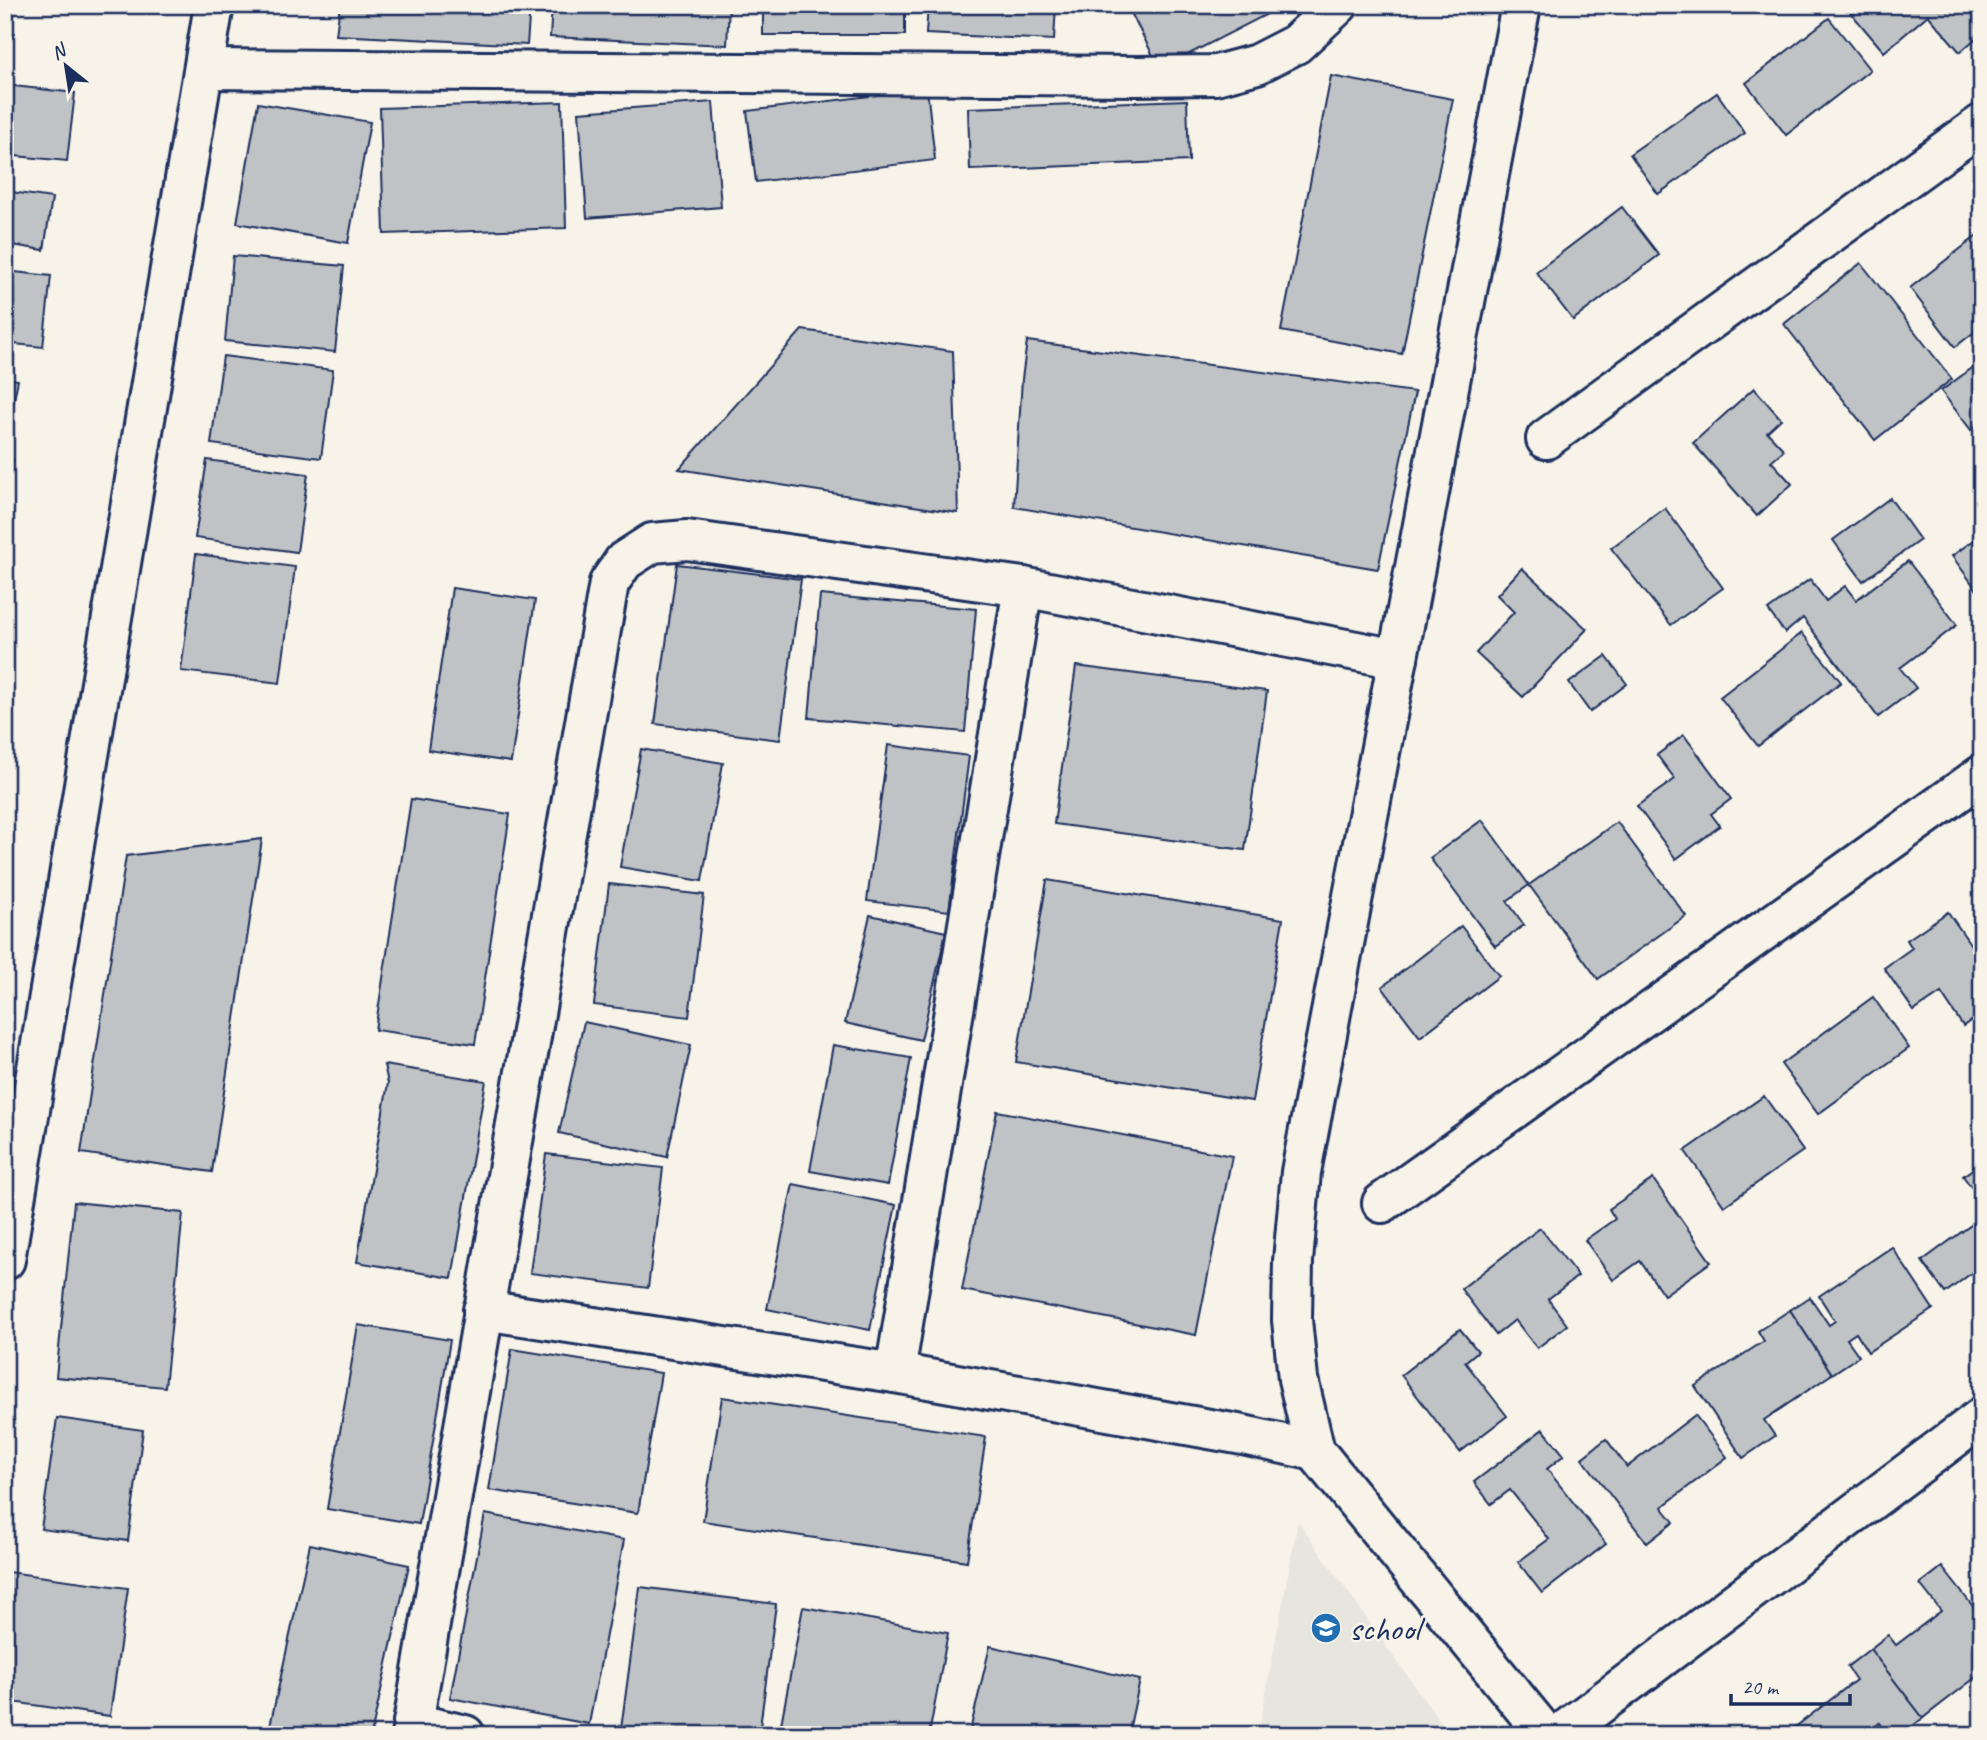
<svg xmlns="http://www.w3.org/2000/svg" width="1987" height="1740" viewBox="0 0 1987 1740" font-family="Caveat,sans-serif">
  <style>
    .built { fill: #e6e5de }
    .building { fill: #c0c3c5; stroke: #1b2f5e; stroke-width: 2 }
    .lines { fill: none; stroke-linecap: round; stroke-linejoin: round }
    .street-casing { stroke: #1b2f5e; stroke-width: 44 }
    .street { stroke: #f7f3e8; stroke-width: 38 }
    .labels { text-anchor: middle; stroke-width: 5; stroke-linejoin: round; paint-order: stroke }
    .poi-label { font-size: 35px; fill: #1b2f5e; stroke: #f7f3e8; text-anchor: start }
  </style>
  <rect width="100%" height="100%" fill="#f7f3e8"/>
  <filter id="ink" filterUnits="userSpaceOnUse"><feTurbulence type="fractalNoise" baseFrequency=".0143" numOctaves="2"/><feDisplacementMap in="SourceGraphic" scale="14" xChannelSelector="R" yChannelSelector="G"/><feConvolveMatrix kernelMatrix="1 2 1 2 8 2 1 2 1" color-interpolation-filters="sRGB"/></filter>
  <g filter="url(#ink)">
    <path class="built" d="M 1298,1521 L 1449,1735 L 1258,1735 Z"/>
    <g class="building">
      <path d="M 340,5 L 530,5 L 527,45 L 336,35 Z"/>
      <path d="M 552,5 L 729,5 L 727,45 L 550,37 Z"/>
      <rect x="763" y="5" width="142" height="30"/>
      <path d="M 928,5 L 1056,5 L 1054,40 L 926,34 Z"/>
      <path d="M 1127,5 L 1278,5 L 1279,8 L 1160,69 Z"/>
      <path d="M 1982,5 L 1982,33 L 1960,52 L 1928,15 L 1884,52 L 1845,6 Z"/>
      <path d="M 1829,18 L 1870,70 L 1786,135 L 1746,83 Z"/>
      <path d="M 1331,76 L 1453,99 L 1402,354 L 1281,331 Z"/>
      <path d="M 5,85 L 75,93 L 67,161 L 5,155 Z"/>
      <path d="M 927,89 L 935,160 L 756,182 L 747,111 Z"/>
      <path d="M 1717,93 L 1745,133 L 1658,194 L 1630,154 Z"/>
      <path d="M 1187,100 L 1189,161 L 970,170 L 968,108 Z"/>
      <path d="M 562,102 L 566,228 L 384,234 L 380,108 Z"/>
      <path d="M 713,102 L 721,207 L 587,218 L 579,112 Z"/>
      <path d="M 258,103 L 370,122 L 348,243 L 237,223 Z"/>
      <path d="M 5,191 L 52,198 L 44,250 L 5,244 Z"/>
      <path d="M 1622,207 L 1659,255 L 1573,320 L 1536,272 Z"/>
      <path d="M 1982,232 L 1982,326 L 1955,347 L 1910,288 Z"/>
      <path d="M 233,256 L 344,266 L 335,352 L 225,341 Z"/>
      <path d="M 1861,263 L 1952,379 L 1875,440 L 1784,324 Z"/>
      <path d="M 5,271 L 51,276 L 43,347 L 5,343 Z"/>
      <path d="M 802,330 L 953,351 L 958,513 L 679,469 Z"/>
      <path d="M 1027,341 L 1415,392 L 1378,569 L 1014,507 L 1022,379 Z"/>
      <path d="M 223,356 L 333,370 L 321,458 L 211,444 Z"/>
      <path d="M 1979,363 L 1982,367 L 1982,421 L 1971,430 L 1941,391 Z"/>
      <path d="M 5,378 L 18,380 L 6,438 L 5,437 Z"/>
      <path d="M 1754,388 L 1781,419 L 1767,432 L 1784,450 L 1771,461 L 1792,484 L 1757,516 L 1693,443 Z"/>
      <path d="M 5,457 L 13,459 L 5,509 Z"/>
      <path d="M 207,460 L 308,474 L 297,552 L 195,538 Z"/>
      <path d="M 1890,498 L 1920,540 L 1863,581 L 1833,540 Z"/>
      <path d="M 1665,508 L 1723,588 L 1671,625 L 1611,548 Z"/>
      <path d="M 1982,534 L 1982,597 L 1952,556 Z"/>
      <path d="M 196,554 L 295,567 L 280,683 L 181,671 Z"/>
      <path d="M 1908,561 L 1957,625 L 1900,668 L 1916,688 L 1878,717 L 1803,618 L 1785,633 L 1768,610 L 1810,579 L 1826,601 L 1845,586 L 1856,600 Z"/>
      <path d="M 677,564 L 801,579 L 780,740 L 655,724 Z"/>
      <path d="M 1522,568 L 1587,629 L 1523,697 L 1476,653 L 1514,612 L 1497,595 Z"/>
      <path d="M 452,588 L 535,600 L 511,762 L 428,750 Z"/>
      <path d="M 820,595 L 976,609 L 965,732 L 809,718 Z"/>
      <path d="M 1802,633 L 1841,682 L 1758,746 L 1720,697 Z"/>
      <path d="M 1606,656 L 1627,684 L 1590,712 L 1569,683 Z"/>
      <path d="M 1076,666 L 1267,691 L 1245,850 L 1054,824 Z"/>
      <path d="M 1684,735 L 1731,799 L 1711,814 L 1720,826 L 1676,859 L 1637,806 L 1675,779 L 1657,755 Z"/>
      <path d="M 888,745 L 969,756 L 949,911 L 867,901 Z"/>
      <path d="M 641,749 L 723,763 L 702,881 L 620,867 Z"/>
      <path d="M 411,799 L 510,814 L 475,1044 L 375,1030 Z"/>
      <path d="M 1482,820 L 1529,885 L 1507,901 L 1524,925 L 1495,946 L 1430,858 Z"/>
      <path d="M 1617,822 L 1686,916 L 1598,979 L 1529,885 Z"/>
      <path d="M 262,839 L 212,1172 L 81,1153 L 126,856 Z"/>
      <path d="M 1047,880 L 1283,919 L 1252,1101 L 1016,1062 Z"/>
      <path d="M 609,884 L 704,895 L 689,1017 L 594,1005 Z"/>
      <path d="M 1948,912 L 1982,961 L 1982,1013 L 1963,1026 L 1941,993 L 1914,1011 L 1884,968 L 1912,948 L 1907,940 Z"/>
      <path d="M 870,915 L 946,932 L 921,1040 L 845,1023 Z"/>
      <path d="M 1461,926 L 1499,976 L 1420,1037 L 1382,987 Z"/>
      <path d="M 1873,997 L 1909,1048 L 1818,1114 L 1781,1064 Z"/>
      <path d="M 584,1022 L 691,1045 L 667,1157 L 559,1133 Z"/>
      <path d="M 833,1045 L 911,1058 L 888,1185 L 810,1171 Z"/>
      <path d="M 384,1065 L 486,1081 L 452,1278 L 357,1262 L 388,1083 Z"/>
      <path d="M 1764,1096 L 1803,1151 L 1724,1206 L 1685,1151 Z"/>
      <path d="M 997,1111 L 1232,1156 L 1196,1335 L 962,1290 Z"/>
      <path d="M 546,1154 L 663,1168 L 648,1288 L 530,1273 Z"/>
      <path d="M 1982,1162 L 1982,1201 L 1963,1176 Z"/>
      <path d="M 1653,1179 L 1711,1262 L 1664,1295 L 1640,1261 L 1613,1280 L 1585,1240 L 1615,1219 L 1609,1209 Z"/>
      <path d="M 793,1184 L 896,1205 L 870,1330 L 767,1309 Z"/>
      <path d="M 74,1202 L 183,1213 L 165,1387 L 56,1377 Z"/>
      <path d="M 1982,1217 L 1982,1265 L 1945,1293 L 1922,1261 Z"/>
      <path d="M 1540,1228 L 1578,1276 L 1548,1299 L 1567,1325 L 1537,1348 L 1515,1320 L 1496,1335 L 1461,1289 Z"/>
      <path d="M 1892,1247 L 1933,1309 L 1868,1352 L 1856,1333 L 1847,1339 L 1859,1356 L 1832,1374 L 1790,1310 L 1810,1297 L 1829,1325 L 1835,1321 L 1819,1296 Z"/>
      <path d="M 1790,1310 L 1832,1374 L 1764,1420 L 1775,1436 L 1743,1458 L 1695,1386 L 1764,1341 L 1758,1331 Z"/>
      <path d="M 358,1325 L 450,1340 L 419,1524 L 327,1509 Z"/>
      <path d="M 1460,1329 L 1478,1351 L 1465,1362 L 1507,1416 L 1460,1452 L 1401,1375 Z"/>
      <path d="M 512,1349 L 661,1373 L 638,1513 L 489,1490 Z"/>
      <path d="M 722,1397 L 986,1437 L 967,1561 L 703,1521 Z"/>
      <path d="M 1695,1415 L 1727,1457 L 1662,1507 L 1674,1522 L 1647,1543 L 1582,1458 L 1606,1439 L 1627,1467 Z"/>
      <path d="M 57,1418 L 143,1430 L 128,1541 L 41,1529 Z"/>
      <path d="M 1543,1429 L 1564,1455 L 1547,1469 L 1606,1544 L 1542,1593 L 1518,1562 L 1549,1539 L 1510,1490 L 1491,1504 L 1474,1482 Z"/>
      <path d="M 485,1514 L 624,1540 L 589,1724 L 450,1698 Z"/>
      <path d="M 310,1544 L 409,1565 L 371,1735 L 268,1735 Z"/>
      <path d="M 1942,1567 L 1982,1618 L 1982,1676 L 1980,1674 L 1923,1718 L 1870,1649 L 1888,1635 L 1896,1645 L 1941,1611 L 1920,1584 Z"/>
      <path d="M 8,1572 L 128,1588 L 110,1716 L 5,1701 L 5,1594 Z"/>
      <path d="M 640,1587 L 776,1604 L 759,1735 L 668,1735 L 621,1729 Z"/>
      <path d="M 803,1607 L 948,1633 L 929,1735 L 779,1735 Z"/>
      <path d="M 990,1646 L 1140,1680 L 1128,1735 L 969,1735 Z"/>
      <path d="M 1870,1649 L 1923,1718 L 1901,1735 L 1888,1735 L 1879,1723 L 1874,1728 L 1879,1735 L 1785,1735 L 1856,1680 L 1847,1667 Z"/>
    </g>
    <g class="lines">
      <g class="street-casing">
        <g id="street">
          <path d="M 1521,5 L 1301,1172 L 1293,1261 L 1292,1320 L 1298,1379 L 1315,1451 L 1546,1735"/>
          <path d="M 204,69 L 1137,76 L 1216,75 L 1257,64 L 1296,44 L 1338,5"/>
          <path d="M 1546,439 L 1982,124"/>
          <path d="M 1382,1203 L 1982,775"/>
          <path d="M 5,1260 L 214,5"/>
          <path d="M 483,1310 L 895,1373 L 1243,1435 L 1315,1451"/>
          <path d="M 895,1373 L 1023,587"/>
          <path d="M 413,1723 L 465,1735"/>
          <path d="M 411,1735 L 609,583 L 624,561 L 652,543 L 687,540 L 1023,587 L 1398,659"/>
          <path d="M 1559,1735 L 1982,1417"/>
        </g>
      </g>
      <use href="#street" class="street"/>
    </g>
  </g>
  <defs>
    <g id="school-disc" transform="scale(1.575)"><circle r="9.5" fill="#1f6fb2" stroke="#f7f3e8"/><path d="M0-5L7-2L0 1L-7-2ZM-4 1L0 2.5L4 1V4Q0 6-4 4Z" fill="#fff"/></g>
  </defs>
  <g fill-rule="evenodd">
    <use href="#school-disc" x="1326" y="1628"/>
  </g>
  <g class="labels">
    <g class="poi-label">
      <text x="1349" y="1640">school</text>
    </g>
  </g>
  <rect width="1987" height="1740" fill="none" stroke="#f7f3e8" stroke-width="28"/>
  <rect x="14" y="14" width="1959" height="1712" fill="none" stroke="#1b2f5e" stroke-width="2.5" filter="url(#ink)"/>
  <g transform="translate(66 66) rotate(330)" stroke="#f7f3e8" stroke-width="5" paint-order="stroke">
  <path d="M0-5L12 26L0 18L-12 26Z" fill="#1b2f5e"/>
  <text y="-10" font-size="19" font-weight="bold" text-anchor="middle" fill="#1b2f5e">N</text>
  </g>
  <path d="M1731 1694v10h119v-10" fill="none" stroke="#1b2f5e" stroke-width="3.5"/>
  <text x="1742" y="1694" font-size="21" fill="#1b2f5e" stroke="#f7f3e8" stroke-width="5" paint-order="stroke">20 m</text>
</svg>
